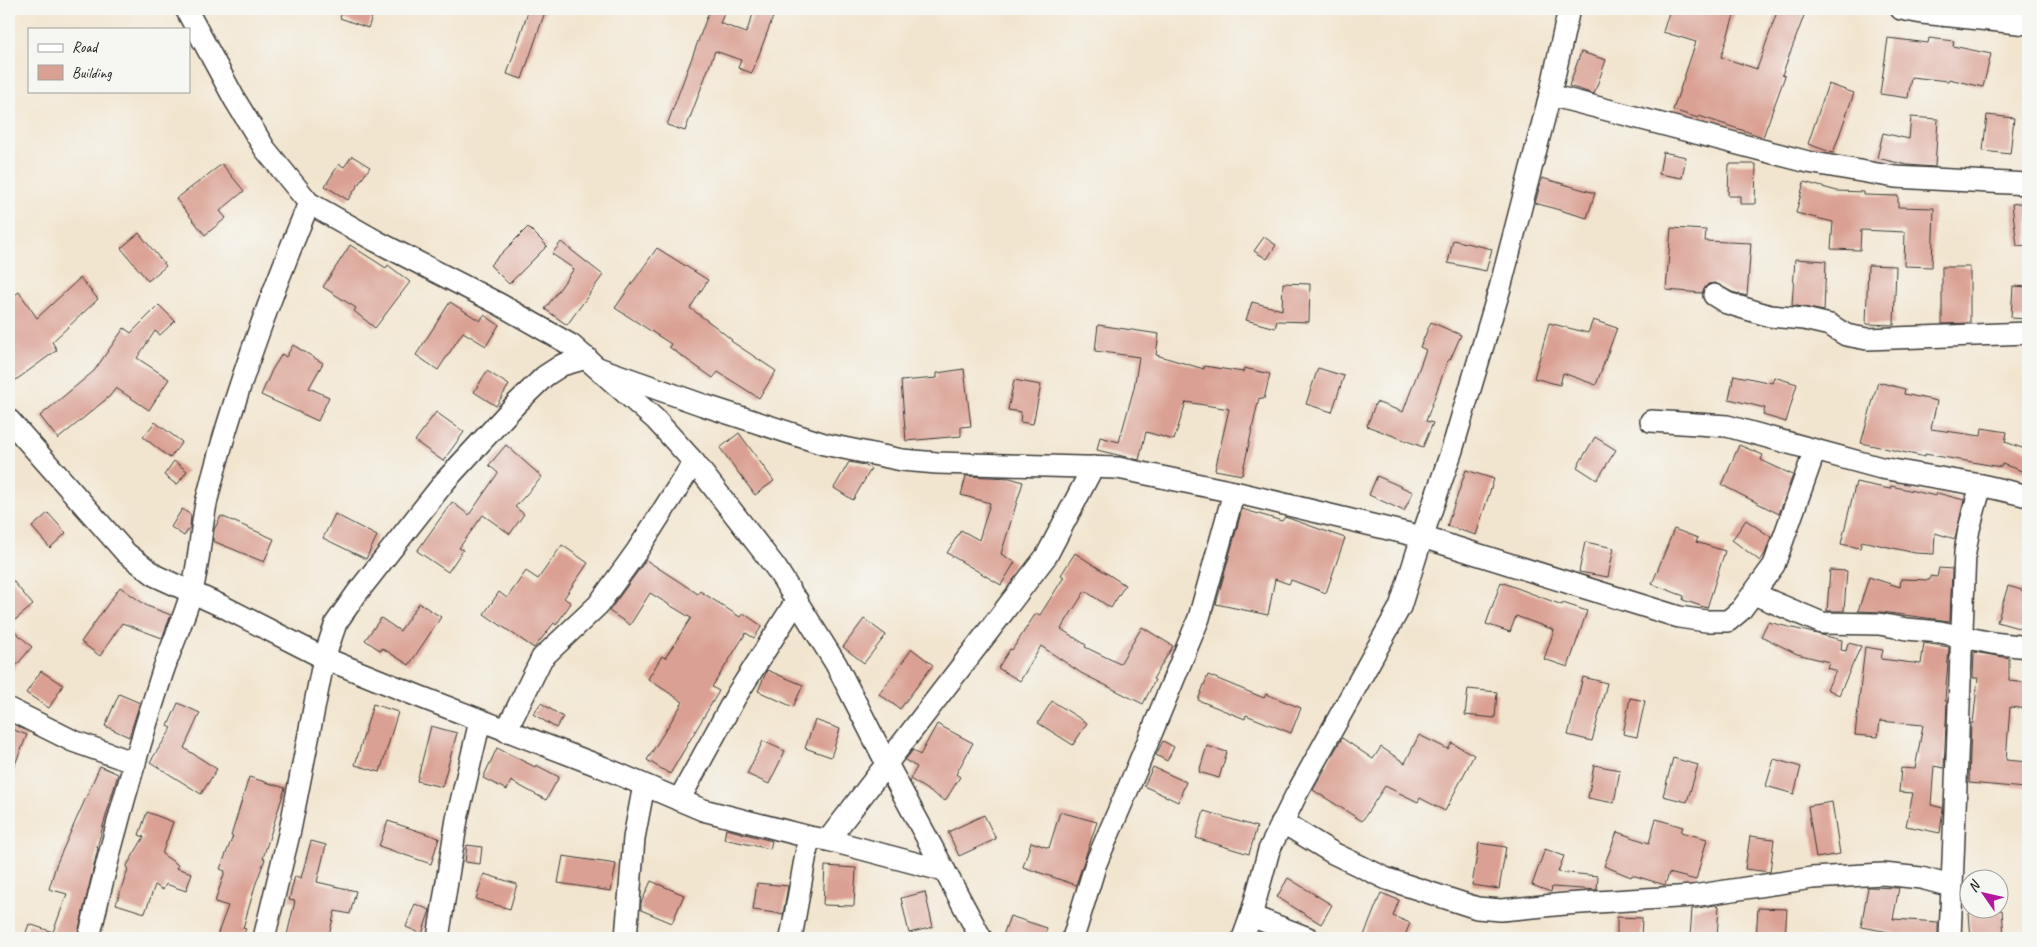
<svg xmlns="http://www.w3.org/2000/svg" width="2037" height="947" viewBox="0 0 2037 947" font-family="Caveat,sans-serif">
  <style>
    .building { fill: #daa093 }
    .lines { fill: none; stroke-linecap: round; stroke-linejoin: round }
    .minor-casing { stroke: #3c3a37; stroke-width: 24 }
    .minor { stroke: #fff; stroke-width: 21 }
  </style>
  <rect width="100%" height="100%" fill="#f6f6f2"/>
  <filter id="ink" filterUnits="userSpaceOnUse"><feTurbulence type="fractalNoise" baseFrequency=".02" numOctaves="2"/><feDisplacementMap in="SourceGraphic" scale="10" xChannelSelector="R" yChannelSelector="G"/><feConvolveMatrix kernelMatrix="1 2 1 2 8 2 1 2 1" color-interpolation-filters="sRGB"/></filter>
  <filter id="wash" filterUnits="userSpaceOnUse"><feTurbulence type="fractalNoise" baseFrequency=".0096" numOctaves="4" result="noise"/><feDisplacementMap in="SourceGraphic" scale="20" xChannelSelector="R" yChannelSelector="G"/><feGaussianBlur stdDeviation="1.12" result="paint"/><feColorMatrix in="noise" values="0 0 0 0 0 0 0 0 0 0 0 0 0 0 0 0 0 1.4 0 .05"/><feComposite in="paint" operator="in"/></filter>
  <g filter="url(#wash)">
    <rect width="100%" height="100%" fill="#f2e5cf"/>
    <g id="blocks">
      <g class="building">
        <path d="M 343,9 L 375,9 L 368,28 L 340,18 Z"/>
        <path d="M 529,9 L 546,9 L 522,79 L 507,74 Z"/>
        <path d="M 710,9 L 726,9 L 720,23 L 746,33 L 755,9 L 776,9 L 752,73 L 738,68 L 741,60 L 715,51 L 685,131 L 667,125 Z"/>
        <path d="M 1670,9 L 1736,9 L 1721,57 L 1757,69 L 1778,9 L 1792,9 L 1805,13 L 1782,75 L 1785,76 L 1763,137 L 1699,116 L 1698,118 L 1673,110 L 1696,42 L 1663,32 Z"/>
        <path d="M 1888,38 L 1928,43 L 1929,38 L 1954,41 L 1953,46 L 1991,54 L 1983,87 L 1949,79 L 1948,81 L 1911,77 L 1908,98 L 1880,94 Z"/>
        <path d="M 1581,52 L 1606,60 L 1594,94 L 1569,86 Z"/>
        <path d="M 1828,84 L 1854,93 L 1833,153 L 1808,144 Z"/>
        <path d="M 1987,115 L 2014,118 L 2010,154 L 1983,151 Z"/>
        <path d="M 1911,117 L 1938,119 L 1935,167 L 1907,165 L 1877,158 L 1883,133 L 1909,139 Z"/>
        <path d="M 1663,152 L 1686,157 L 1682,178 L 1659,174 Z"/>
        <path d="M 352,156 L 370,167 L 348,200 L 325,186 L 339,164 L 344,167 Z"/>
        <path d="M 222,164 L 244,191 L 220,211 L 226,218 L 205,235 L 176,199 Z"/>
        <path d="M 1729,164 L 1756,164 L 1755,204 L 1740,204 L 1740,196 L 1728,196 Z"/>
        <path d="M 1542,178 L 1595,193 L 1587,218 L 1535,203 Z"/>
        <path d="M 1804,182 L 1837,191 L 1864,192 L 1864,195 L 1898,196 L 1898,207 L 1934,208 L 1932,267 L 1904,266 L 1905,232 L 1861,230 L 1860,250 L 1831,249 L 1833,222 L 1796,213 Z"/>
        <path d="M 2028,202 L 2028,245 L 2017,246 L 2012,204 Z"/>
        <path d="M 528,227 L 547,246 L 509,284 L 490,265 Z"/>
        <path d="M 1671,228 L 1706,230 L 1705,241 L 1751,243 L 1747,296 L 1732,292 L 1715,283 L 1708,284 L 1702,293 L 1666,290 Z"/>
        <path d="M 139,233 L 166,266 L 148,281 L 121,248 Z"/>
        <path d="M 1264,237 L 1276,245 L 1267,259 L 1254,251 Z"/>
        <path d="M 1453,240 L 1492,249 L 1486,271 L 1448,263 Z"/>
        <path d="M 561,242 L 603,275 L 567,325 L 545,309 L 574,269 L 552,254 Z"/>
        <path d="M 350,245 L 386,268 L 388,265 L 410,282 L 375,328 L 354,311 L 356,308 L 323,287 Z"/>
        <path d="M 657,248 L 708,280 L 690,308 L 716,327 L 732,340 L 731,341 L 776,371 L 759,398 L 718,372 L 713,378 L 669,347 L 671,344 L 615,308 Z"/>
        <path d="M 1795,259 L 1826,261 L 1824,311 L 1792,305 Z"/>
        <path d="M 1868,265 L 1896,266 L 1894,325 L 1866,324 Z"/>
        <path d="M 1942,267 L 1970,267 L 1970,323 L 1942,324 Z"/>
        <path d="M 80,278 L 98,299 L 52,342 L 57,350 L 9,385 L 9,299 L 19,292 L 37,318 Z"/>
        <path d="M 1283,283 L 1310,284 L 1309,322 L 1277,321 L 1275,328 L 1246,320 L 1252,302 L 1282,310 Z"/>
        <path d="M 2013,286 L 2028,287 L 2028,319 L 2011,318 Z"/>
        <path d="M 450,302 L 480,321 L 484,315 L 499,325 L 486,346 L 463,332 L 438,370 L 416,355 Z"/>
        <path d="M 159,305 L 175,321 L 160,335 L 155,331 L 137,358 L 169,379 L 149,410 L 116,388 L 110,396 L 58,439 L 40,416 L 94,371 L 124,328 L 131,333 Z"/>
        <path d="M 1593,320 L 1617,328 L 1596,385 L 1563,373 L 1560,385 L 1534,378 L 1549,323 L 1588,333 Z"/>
        <path d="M 1431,322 L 1461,335 L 1450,360 L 1448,360 L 1426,421 L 1433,423 L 1423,447 L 1367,426 L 1376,402 L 1403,412 L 1426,350 L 1420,347 Z"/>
        <path d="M 1098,325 L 1159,334 L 1156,355 L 1204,369 L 1204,366 L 1243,372 L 1244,368 L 1270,374 L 1264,399 L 1259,398 L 1242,475 L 1215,470 L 1229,409 L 1186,402 L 1174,440 L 1146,432 L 1139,460 L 1097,450 L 1100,437 L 1119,442 L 1134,388 L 1139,357 L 1095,351 Z"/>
        <path d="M 293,345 L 323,363 L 309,388 L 329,397 L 318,421 L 261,395 L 272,370 L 282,354 L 286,357 Z"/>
        <path d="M 1318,368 L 1344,376 L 1332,412 L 1306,404 Z"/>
        <path d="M 964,369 L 971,426 L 961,427 L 961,436 L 906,441 L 901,381 L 937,378 L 937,373 Z"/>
        <path d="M 487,371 L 509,385 L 496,406 L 474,392 Z"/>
        <path d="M 1734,375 L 1772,383 L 1774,377 L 1797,384 L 1786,422 L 1763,415 L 1765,408 L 1729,399 Z"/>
        <path d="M 1014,380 L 1041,385 L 1033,424 L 1020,422 L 1021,412 L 1008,410 Z"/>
        <path d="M 1878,382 L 1905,389 L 1904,394 L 1937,401 L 1931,429 L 1981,436 L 1982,428 L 2007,432 L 2005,442 L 2028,450 L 2028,473 L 2002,464 L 2001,467 L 1925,454 L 1925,457 L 1861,443 Z"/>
        <path d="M 436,412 L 464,432 L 443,461 L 415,441 Z"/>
        <path d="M 155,422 L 182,442 L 170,458 L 143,437 Z"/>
        <path d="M 739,433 L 774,481 L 755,495 L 720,448 Z"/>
        <path d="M 1595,437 L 1616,450 L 1597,480 L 1577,467 Z"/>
        <path d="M 506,445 L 542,477 L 515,507 L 524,514 L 510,534 L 483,515 L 459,548 L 463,550 L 448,572 L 417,551 L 452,502 L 469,515 L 498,473 L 489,465 Z"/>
        <path d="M 1739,445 L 1763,455 L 1761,460 L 1793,475 L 1779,514 L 1722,485 Z"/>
        <path d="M 174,461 L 187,471 L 177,485 L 164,475 Z"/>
        <path d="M 849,462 L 864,465 L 871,469 L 853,500 L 834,488 Z"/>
        <path d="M 1466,470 L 1494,479 L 1476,535 L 1447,526 Z"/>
        <path d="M 966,476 L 1010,478 L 1023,482 L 1001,554 L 1015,562 L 1001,585 L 947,553 L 961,530 L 979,540 L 990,503 L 961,495 Z"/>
        <path d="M 1377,476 L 1413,492 L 1404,511 L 1369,495 Z"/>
        <path d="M 1856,482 L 1890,489 L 1891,486 L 1936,496 L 1937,493 L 1964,500 L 1955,539 L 1935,533 L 1934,554 L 1915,553 L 1862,541 L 1860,548 L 1841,544 Z"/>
        <path d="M 182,509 L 191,515 L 190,527 L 184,536 L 171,527 Z"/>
        <path d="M 1242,509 L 1282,521 L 1285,517 L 1345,538 L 1326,593 L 1291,580 L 1289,584 L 1275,579 L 1268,615 L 1216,604 Z"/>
        <path d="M 48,513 L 66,533 L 50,548 L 32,527 Z"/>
        <path d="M 335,514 L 377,536 L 366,559 L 323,538 Z"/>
        <path d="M 221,516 L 274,539 L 264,562 L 213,541 L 214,530 Z"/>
        <path d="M 1746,520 L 1771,537 L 1765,554 L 1760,561 L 1732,540 Z"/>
        <path d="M 1674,529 L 1698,538 L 1696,542 L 1725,551 L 1707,608 L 1683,600 L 1684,596 L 1652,584 Z"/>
        <path d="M 1585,542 L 1614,548 L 1608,577 L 1579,572 Z"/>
        <path d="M 562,545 L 588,563 L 564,598 L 571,603 L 556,625 L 554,623 L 534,648 L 484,614 L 499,592 L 507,598 L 526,571 L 538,579 Z"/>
        <path d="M 1075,553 L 1125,585 L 1111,608 L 1085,591 L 1061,629 L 1086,645 L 1085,647 L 1120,664 L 1142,627 L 1173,646 L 1153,679 L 1155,680 L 1143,704 L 1081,673 L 1041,646 L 1020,681 L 998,668 L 1010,649 L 1012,650 L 1036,613 L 1040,615 L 1064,577 L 1061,575 Z"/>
        <path d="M 646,560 L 698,594 L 700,591 L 740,617 L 743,613 L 762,626 L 754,638 L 746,633 L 712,687 L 719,691 L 670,774 L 647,760 L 683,702 L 648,679 L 662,656 L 665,658 L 691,618 L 650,593 L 630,625 L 609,611 Z"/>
        <path d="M 1939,568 L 1952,569 L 1950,621 L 1881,612 L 1858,611 L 1869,577 L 1900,587 L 1901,579 L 1930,580 L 1930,576 L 1937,577 Z"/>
        <path d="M 1830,570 L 1847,571 L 1844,611 L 1827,611 Z"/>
        <path d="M 9,576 L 33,605 L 9,625 Z"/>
        <path d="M 1501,582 L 1562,605 L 1563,603 L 1587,611 L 1568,667 L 1544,659 L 1554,630 L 1516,616 L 1510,632 L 1486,624 Z"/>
        <path d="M 2008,586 L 2028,592 L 2028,607 L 2022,629 L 1997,622 Z"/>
        <path d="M 120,587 L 147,606 L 171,615 L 162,638 L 122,623 L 100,656 L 81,642 Z"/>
        <path d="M 419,603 L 441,617 L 409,665 L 382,648 L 381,651 L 365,640 L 381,618 L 400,631 Z"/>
        <path d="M 864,619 L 886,635 L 864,663 L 843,647 Z"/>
        <path d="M 1768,622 L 1842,640 L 1841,650 L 1846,651 L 1848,643 L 1861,646 L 1839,695 L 1827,689 L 1836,671 L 1827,668 L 1829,662 L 1797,654 L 1761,636 Z"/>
        <path d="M 9,626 L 32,647 L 9,674 Z"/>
        <path d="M 1924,643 L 1949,647 L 1945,701 L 1947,701 L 1944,768 L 1934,766 L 1931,805 L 1943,808 L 1940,833 L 1906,826 L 1913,793 L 1899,792 L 1901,768 L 1915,769 L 1923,725 L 1880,721 L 1878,737 L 1855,735 L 1865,647 L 1883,650 L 1881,659 L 1921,664 Z"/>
        <path d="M 912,649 L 933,665 L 900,709 L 879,694 Z"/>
        <path d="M 1974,652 L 2009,658 L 2009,681 L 2028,683 L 2028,709 L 2010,707 L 2006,760 L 2028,762 L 2025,788 L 1969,783 L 1971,723 L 1973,723 L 1978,678 L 1973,678 Z"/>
        <path d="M 767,670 L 803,685 L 793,707 L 758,691 Z"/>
        <path d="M 41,671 L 63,685 L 49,708 L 26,693 Z"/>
        <path d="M 1208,675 L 1264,698 L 1266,694 L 1301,708 L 1291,733 L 1246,715 L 1245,719 L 1198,700 Z"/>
        <path d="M 1583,677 L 1607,683 L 1592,741 L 1568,735 Z"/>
        <path d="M 1468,689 L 1497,692 L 1495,718 L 1465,715 Z"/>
        <path d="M 119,694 L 140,703 L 129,737 L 105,726 Z"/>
        <path d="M 1630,698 L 1645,701 L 1637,737 L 1623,734 Z"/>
        <path d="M 1052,701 L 1087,723 L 1073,745 L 1038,723 Z"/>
        <path d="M 178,703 L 200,713 L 184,748 L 217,769 L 201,794 L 150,762 L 172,728 L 168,726 Z"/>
        <path d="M 541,703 L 563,717 L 556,728 L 533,714 Z"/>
        <path d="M 373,704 L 398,712 L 380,772 L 355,765 Z"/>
        <path d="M 815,720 L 840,729 L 831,757 L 805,748 Z"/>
        <path d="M 937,724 L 973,743 L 956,774 L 960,777 L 945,801 L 910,779 L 917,767 L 905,760 L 913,750 L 920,755 Z"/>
        <path d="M 431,726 L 457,733 L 442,787 L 417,781 Z"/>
        <path d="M 9,728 L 27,735 L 9,779 Z"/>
        <path d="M 1419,735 L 1448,749 L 1452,743 L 1474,755 L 1445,811 L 1420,798 L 1418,802 L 1385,786 L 1362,821 L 1313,790 L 1342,738 L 1373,759 L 1381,747 L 1405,763 Z"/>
        <path d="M 763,741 L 785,751 L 769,784 L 747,774 Z"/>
        <path d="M 1163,741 L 1174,747 L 1167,761 L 1156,755 Z"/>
        <path d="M 1207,746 L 1227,752 L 1219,778 L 1199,772 Z"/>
        <path d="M 497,748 L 535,767 L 536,765 L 559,777 L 546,800 L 511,781 L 507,790 L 483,778 Z"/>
        <path d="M 1673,758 L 1698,765 L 1687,802 L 1663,796 Z"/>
        <path d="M 1774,759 L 1801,767 L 1794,794 L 1766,786 Z"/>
        <path d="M 1594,765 L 1620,770 L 1614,803 L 1588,798 Z"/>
        <path d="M 100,766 L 118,774 L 97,847 L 98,848 L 77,938 L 24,938 L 29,924 L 53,932 L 67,894 L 49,889 L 56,865 Z"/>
        <path d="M 1153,767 L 1186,782 L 1178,802 L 1144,786 Z"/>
        <path d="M 249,777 L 285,788 L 263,858 L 265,859 L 255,886 L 243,928 L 246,929 L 242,938 L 216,938 L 228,906 L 215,902 L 225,871 L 220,869 L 233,836 L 231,836 Z"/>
        <path d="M 1832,802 L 1840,854 L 1816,858 L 1808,806 Z"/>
        <path d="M 1204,811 L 1257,827 L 1249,854 L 1196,838 Z"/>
        <path d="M 147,812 L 173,822 L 162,854 L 178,865 L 176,868 L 192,873 L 186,891 L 166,884 L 163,890 L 155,885 L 145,913 L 116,904 L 128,869 L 126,867 L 144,837 L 139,835 Z"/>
        <path d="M 1060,812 L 1097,822 L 1076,885 L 1023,867 L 1031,842 L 1049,848 Z"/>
        <path d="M 984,815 L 996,839 L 959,856 L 948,832 Z"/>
        <path d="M 1656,819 L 1683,827 L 1681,832 L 1707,839 L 1696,880 L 1669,873 L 1665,885 L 1632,875 L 1631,877 L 1604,866 L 1617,832 L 1649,843 Z"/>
        <path d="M 388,821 L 439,838 L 431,864 L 379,846 Z"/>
        <path d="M 726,829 L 772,841 L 770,849 L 724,839 Z"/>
        <path d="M 1750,836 L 1774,839 L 1770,872 L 1745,869 Z"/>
        <path d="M 311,841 L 326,845 L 317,882 L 356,891 L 350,914 L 335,911 L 328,938 L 301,938 L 287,935 L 295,901 L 289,900 L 295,876 L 301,878 Z"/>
        <path d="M 1479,843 L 1506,847 L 1499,889 L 1472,885 Z"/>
        <path d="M 467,845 L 482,847 L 480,864 L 465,862 Z"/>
        <path d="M 1545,849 L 1564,856 L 1558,872 L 1598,876 L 1597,890 L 1552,887 L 1551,892 L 1532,885 Z"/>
        <path d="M 563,856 L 616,864 L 611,891 L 558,883 Z"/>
        <path d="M 825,866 L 856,868 L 854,906 L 823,905 Z"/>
        <path d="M 484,874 L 517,884 L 510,909 L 476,899 Z"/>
        <path d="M 1288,878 L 1332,905 L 1321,924 L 1277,897 Z"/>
        <path d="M 651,881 L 684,895 L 672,923 L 641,910 L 641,903 Z"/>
        <path d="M 757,883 L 788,886 L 783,914 L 753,910 Z"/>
        <path d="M 1868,887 L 1899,888 L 1893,919 L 1938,922 L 1938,938 L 1895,938 L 1895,933 L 1861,927 Z"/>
        <path d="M 925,892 L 933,927 L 909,933 L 901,898 Z"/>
        <path d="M 1381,893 L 1399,900 L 1393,916 L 1410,923 L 1404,938 L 1363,938 Z"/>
        <path d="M 415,904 L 430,910 L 422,934 L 406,927 Z"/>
        <path d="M 1715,905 L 1719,906 L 1717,938 L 1690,938 L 1692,909 Z"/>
        <path d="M 1758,908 L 1787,909 L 1785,938 L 1756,938 Z"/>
        <path d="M 2002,910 L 2004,936 L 1971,938 L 1969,913 Z"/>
        <path d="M 1010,916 L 1047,928 L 1044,938 L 1002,938 Z"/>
        <path d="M 1617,917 L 1642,918 L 1641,938 L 1617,938 Z"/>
      </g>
    </g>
  </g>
  <g filter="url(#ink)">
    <use href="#blocks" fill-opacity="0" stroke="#3c3a37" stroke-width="1"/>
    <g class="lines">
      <g class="minor-casing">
        <g id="minor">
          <path d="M 186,9 L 235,100 L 265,149 L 309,203 L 376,241 L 499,304 L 571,345 L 655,419 L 694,462 L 776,568 L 836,664 L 887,764 L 981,938"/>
          <path d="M 1901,9 L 1922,13 L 2028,24"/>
          <path d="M 1550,95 L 1808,162 L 1895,177 L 2028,184"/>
          <path d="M 1714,295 L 1727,303 L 1770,316 L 1804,319 L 1830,325 L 1846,335 L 1867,339 L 2028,333"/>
          <path d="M 598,368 L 703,405 L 824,444 L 902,460 L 937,463 L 1118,468 L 1234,492 L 1422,537 L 1679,617 L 1706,621 L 1728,621 L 1741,610 L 1774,565 L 1815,450"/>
          <path d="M 9,420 L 126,553 L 156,576 L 224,607 L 324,658 L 418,696 L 602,767 L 703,810 L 809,837 L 828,840 L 945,871"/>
          <path d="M 1651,421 L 1727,426 L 1881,468 L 1981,485 L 2028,496"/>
          <path d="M 1754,594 L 1822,623 L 1879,624 L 1907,629 L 1940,632 L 1992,643 L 2028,647"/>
          <path d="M 9,709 L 73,741 L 135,763"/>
          <path d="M 506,731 L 542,658 L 598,605 L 637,551 L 694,462"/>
          <path d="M 679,800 L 736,696 L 797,600"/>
          <path d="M 1282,822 L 1333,853 L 1387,879 L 1477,908 L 1501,910 L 1565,904 L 1693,896 L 1812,878 L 1883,874 L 1921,878 L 1951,886"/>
          <path d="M 828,840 L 1047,555 L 1093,467"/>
          <path d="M 1251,916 L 1308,938"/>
          <path d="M 89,938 C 109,849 134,761 162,674 C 171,647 183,621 191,594 C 200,563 200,530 207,499 C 232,398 269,299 309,203"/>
          <path d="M 264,938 L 290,830 L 324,658 L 336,623 L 357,593 L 446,480 L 517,403 L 545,376 L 562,365 L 587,358"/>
          <path d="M 438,938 L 457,819 L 480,721"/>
          <path d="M 626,938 L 634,838 L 644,785"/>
          <path d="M 791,938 L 809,837"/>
          <path d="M 1073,938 L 1096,863 L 1137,768 L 1199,618 L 1234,492"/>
          <path d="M 1243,938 L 1251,916 L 1269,850 L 1296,795 L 1400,607 L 1422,537 L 1452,450 L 1500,288 L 1550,95 L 1569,9"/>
          <path d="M 1950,938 L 1965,552 L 1969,529 L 1981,485"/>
        </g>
      </g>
      <use href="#minor" class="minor"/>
    </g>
  </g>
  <rect width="2037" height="947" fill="none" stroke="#f6f6f2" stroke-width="30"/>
  <rect x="28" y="28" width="162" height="65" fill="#f6f6f2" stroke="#9f9f9c"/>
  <rect x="38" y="44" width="25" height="8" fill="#ffffff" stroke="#9f9f9c"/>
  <text x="72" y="52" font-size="15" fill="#1c1c1c">Road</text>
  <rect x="38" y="65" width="25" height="15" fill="#daa093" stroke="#9f9f9c"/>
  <text x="72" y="78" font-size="15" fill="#1c1c1c">Building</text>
  <g transform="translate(1984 894) rotate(304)"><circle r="24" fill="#f6f6f2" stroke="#9f9f9c"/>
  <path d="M0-4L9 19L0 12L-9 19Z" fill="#b5179e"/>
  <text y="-8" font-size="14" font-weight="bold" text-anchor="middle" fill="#1c1c1c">N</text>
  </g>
</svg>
